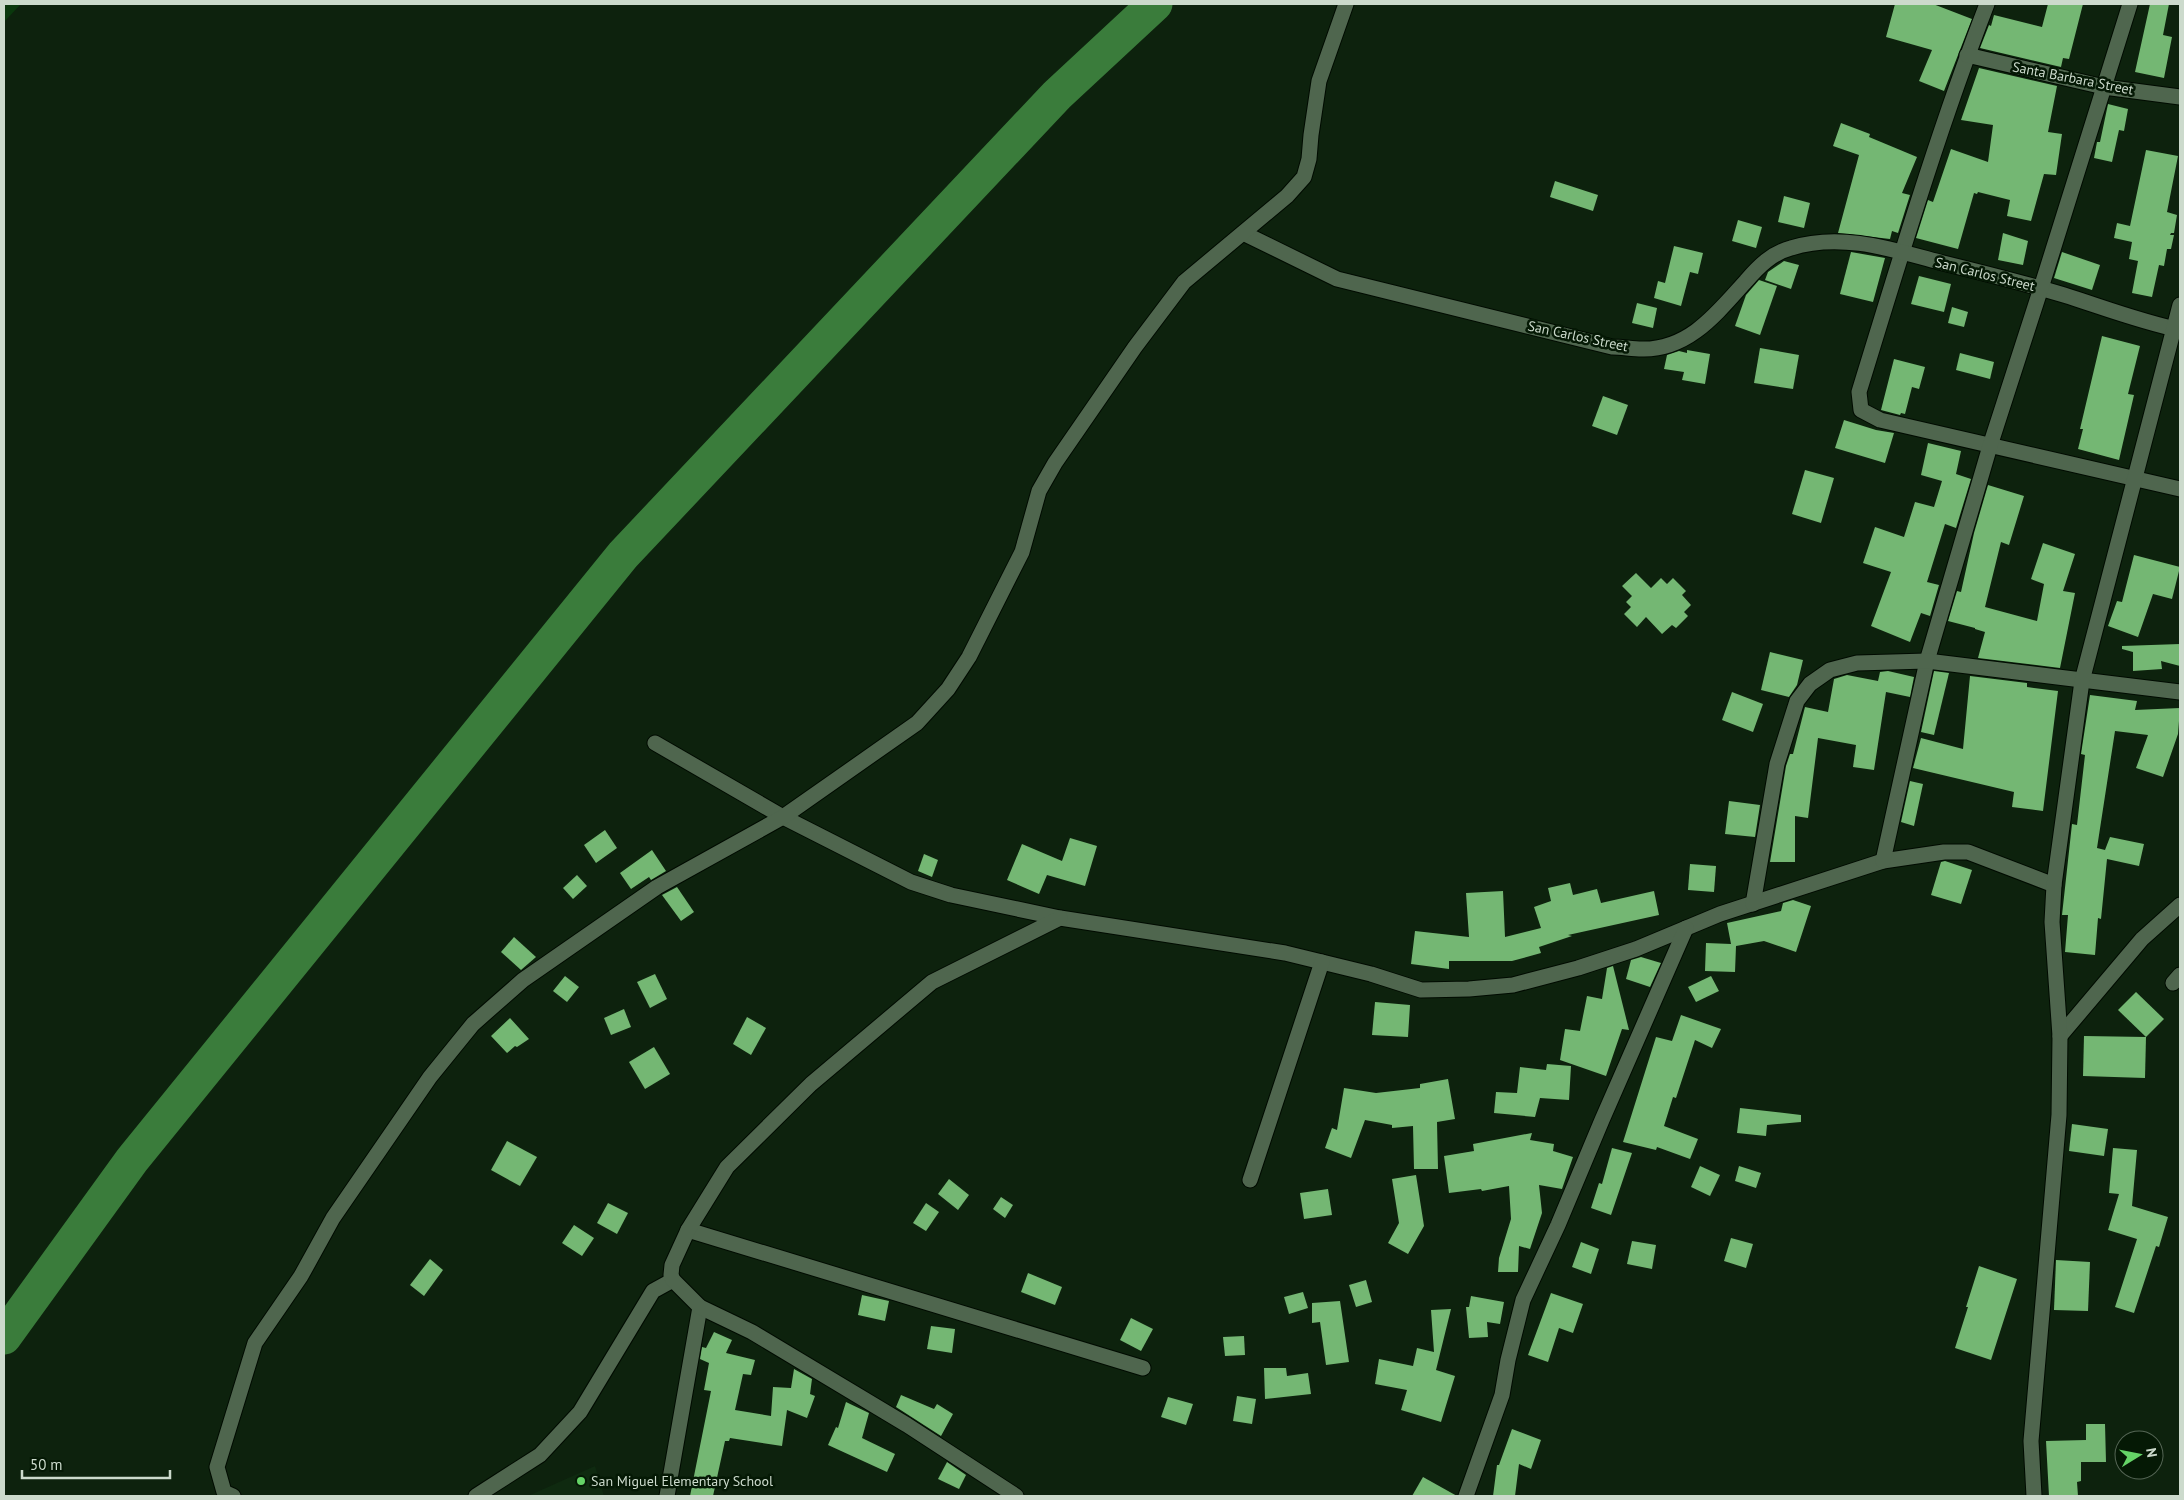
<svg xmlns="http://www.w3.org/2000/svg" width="2184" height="1500" viewBox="0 0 2184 1500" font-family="'PT Sans',sans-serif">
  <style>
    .built { fill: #0f2a10 }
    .green { fill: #0a380d }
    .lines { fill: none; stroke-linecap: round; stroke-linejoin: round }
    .river { stroke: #3a7c3b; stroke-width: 35 }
    .building { fill: #74b773 }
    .street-casing { stroke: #000b00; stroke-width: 17 }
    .street { stroke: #4f664e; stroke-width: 15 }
    .poi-dot { fill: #65d467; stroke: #051905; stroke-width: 2 }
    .labels { text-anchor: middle; stroke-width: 5; stroke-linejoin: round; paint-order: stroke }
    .street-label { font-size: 14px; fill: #ccdacc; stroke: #051905 }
    .poi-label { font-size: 14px; fill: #ccdacc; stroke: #051905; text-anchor: start }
  </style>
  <rect width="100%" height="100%" fill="#0d220d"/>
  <path class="built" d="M 595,1466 L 604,1496 L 528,1496 Z"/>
  <path class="green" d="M 4,4 L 21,4 L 4,22 Z"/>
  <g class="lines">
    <path class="river" d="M 4,1337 L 132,1160 L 623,555 L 1057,95 L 1155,4"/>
  </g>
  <g class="building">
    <path d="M 1895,4 L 1933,4 L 1972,19 L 1944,91 L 1919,81 L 1932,50 L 1886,37 Z"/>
    <path d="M 2048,4 L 2083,4 L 2069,59 L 2063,58 L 2061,67 L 1980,48 L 1989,25 L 1991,26 L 1994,15 L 2042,27 Z"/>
    <path d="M 2150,4 L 2169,4 L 2163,35 L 2172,37 L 2164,78 L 2135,72 Z"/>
    <path d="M 1979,68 L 2057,86 L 2048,132 L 2062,134 L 2056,175 L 2044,174 L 2031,221 L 2007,216 L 2010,200 L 1978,192 L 1977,194 L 1974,193 L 1958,249 L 1916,238 L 1928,200 L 1933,202 L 1951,149 L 1988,162 L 1993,125 L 1961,120 Z"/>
    <path d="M 2108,104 L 2128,109 L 2124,131 L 2119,130 L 2112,162 L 2094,158 L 2097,142 L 2100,142 Z"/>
    <path d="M 1841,123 L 1870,134 L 1869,137 L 1917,157 L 1902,193 L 1910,195 L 1898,233 L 1892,231 L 1890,239 L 1838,233 L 1859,155 L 1833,146 Z"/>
    <path d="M 2146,150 L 2178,156 L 2167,212 L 2177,215 L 2174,233 L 2171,233 L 2170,235 L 2174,235 L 2171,249 L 2167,249 L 2164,266 L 2159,265 L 2152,297 L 2132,293 L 2138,261 L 2129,259 L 2132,242 L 2114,238 L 2117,223 L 2130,226 Z"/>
    <path d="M 1555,181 L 1598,195 L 1593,211 L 1550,197 Z"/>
    <path d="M 1784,196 L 1810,203 L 1804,228 L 1778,222 Z"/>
    <path d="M 1738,220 L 1762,227 L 1756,248 L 1732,241 Z"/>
    <path d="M 2003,233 L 2028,241 L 2023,265 L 1998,260 Z"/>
    <path d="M 1674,246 L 1703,253 L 1698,274 L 1690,272 L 1681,306 L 1654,298 L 1658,281 L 1665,283 Z"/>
    <path d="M 1851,252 L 1885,258 L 1873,302 L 1840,294 Z"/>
    <path d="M 2062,252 L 2100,265 L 2092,290 L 2054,278 Z"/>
    <path d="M 1784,261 L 1799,265 L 1791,289 L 1765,280 L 1768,272 Z"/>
    <path d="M 1919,276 L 1951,284 L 1944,312 L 1911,304 Z"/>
    <path d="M 1759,280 L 1777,286 L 1760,335 L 1735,326 L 1746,295 Z"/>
    <path d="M 1637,303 L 1657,308 L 1653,328 L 1632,323 Z"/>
    <path d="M 1952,307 L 1968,312 L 1964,327 L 1948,323 Z"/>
    <path d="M 2102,336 L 2140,346 L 2128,394 L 2134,395 L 2119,460 L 2078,449 L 2083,429 L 2080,429 Z"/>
    <path d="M 1760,348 L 1799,355 L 1793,389 L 1754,383 Z"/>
    <path d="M 1687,350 L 1710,354 L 1705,384 L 1682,380 L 1684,372 L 1664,369 L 1667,355 L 1679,351 L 1687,353 Z"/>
    <path d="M 1960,353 L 1994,362 L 1990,379 L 1956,370 Z"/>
    <path d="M 1894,359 L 1925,367 L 1919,389 L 1912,387 L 1905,414 L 1901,413 L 1900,415 L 1881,410 Z"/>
    <path d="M 1603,396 L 1628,405 L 1617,435 L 1592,426 Z"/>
    <path d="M 1844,420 L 1876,430 L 1894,433 L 1885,463 L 1835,448 Z"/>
    <path d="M 1928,443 L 1961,451 L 1956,474 L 1971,479 L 1956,528 L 1945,524 L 1927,582 L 1939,585 L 1930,616 L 1921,613 L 1910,642 L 1871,626 L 1891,572 L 1863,563 L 1875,527 L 1904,537 L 1915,502 L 1934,507 L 1942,481 L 1921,475 Z"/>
    <path d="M 1805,470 L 1834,478 L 1821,523 L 1792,514 Z"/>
    <path d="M 1988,485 L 2024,496 L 2009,545 L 2001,542 L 1985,607 L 2037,621 L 2044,584 L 2031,579 L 2043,543 L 2075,554 L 2063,591 L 2075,593 L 2060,668 L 1978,658 L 1985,632 L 1975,629 L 1975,628 L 1948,621 L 1957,591 L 1961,592 L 1974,533 Z"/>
    <path d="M 2134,555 L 2180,567 L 2172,599 L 2153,594 L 2138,637 L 2108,626 L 2117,601 L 2122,602 Z"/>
    <path d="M 1636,573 L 1651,588 L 1661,578 L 1667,584 L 1673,578 L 1686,591 L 1682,595 L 1691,605 L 1684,612 L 1688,616 L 1676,628 L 1672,625 L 1662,634 L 1646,617 L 1637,627 L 1624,614 L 1631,607 L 1626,602 L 1632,596 L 1622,586 Z"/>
    <path d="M 2180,644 L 2180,666 L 2161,661 L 2162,669 L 2133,671 L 2133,652 L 2122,649 L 2122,646 Z"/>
    <path d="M 1770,652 L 1803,660 L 1797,685 L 1789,697 L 1761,690 Z"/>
    <path d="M 1888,671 L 1914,677 L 1910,697 L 1886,692 L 1874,770 L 1853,767 L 1856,745 L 1818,738 L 1808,818 L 1795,816 L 1795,862 L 1770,862 L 1786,766 L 1790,754 L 1793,754 L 1805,707 L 1828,712 L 1834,679 L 1847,675 L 1878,681 L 1880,672 Z"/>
    <path d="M 1934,671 L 1949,673 L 1934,735 L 1921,732 Z"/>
    <path d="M 1970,676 L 2027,683 L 2027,687 L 2058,691 L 2043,811 L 2012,807 L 2014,792 L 1913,768 L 1921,738 L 1963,749 Z"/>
    <path d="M 1732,692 L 1763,704 L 1753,732 L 1722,720 Z"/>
    <path d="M 2090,695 L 2137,701 L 2135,710 L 2180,708 L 2178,734 L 2163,777 L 2136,768 L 2148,735 L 2115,731 L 2097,848 L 2105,850 L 2110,837 L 2144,844 L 2139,866 L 2107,859 L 2101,919 L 2098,918 L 2095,955 L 2065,952 L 2068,915 L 2062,915 L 2072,824 L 2077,825 L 2085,755 L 2081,754 Z"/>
    <path d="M 1910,781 L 1923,784 L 1914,826 L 1901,822 Z"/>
    <path d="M 1729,801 L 1760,805 L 1755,837 L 1725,834 Z"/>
    <path d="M 605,830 L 617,848 L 596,863 L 584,845 Z"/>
    <path d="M 1070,838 L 1097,846 L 1085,886 L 1047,875 L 1039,894 L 1007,880 L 1022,844 L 1062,861 Z"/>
    <path d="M 652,850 L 666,871 L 651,880 L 649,877 L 631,889 L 620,873 Z"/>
    <path d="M 924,854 L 938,860 L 932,877 L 918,871 Z"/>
    <path d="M 1945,861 L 1972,870 L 1961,904 L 1931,895 L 1941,862 Z"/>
    <path d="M 1690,864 L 1716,866 L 1714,892 L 1688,890 Z"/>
    <path d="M 577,875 L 587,886 L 573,899 L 563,888 Z"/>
    <path d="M 1570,883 L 1573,895 L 1597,889 L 1601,903 L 1654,891 L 1659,915 L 1568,935 L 1572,936 L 1539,947 L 1541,953 L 1512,961 L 1449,961 L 1449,969 L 1411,964 L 1415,931 L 1469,937 L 1466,893 L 1503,891 L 1505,937 L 1541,928 L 1534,907 L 1551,901 L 1548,888 Z"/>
    <path d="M 677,887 L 694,912 L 681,921 L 662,895 Z"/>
    <path d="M 1793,900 L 1811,906 L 1796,952 L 1764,941 L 1736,946 L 1735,972 L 1705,971 L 1706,943 L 1731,944 L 1727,923 L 1781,911 L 1783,903 Z"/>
    <path d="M 514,937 L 536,957 L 521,970 L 501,952 Z"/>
    <path d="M 1641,957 L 1661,963 L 1650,987 L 1626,979 L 1631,960 Z"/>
    <path d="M 1613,966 L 1629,1030 L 1622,1029 L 1606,1076 L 1560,1060 L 1565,1029 L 1580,1031 L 1587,996 L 1602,999 L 1607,968 Z"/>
    <path d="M 655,974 L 667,999 L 650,1008 L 637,982 Z"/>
    <path d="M 565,976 L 579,987 L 567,1002 L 553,991 Z"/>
    <path d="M 1711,976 L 1719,991 L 1696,1002 L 1688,987 Z"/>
    <path d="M 2136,992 L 2164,1019 L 2146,1037 L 2118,1010 Z"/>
    <path d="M 1375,1002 L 1410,1005 L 1408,1037 L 1372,1035 Z"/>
    <path d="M 624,1009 L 631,1027 L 611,1035 L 604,1018 Z"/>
    <path d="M 1681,1015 L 1721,1029 L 1712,1048 L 1695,1040 L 1676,1098 L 1673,1097 L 1664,1126 L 1698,1139 L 1690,1159 L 1657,1147 L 1656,1150 L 1623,1142 L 1656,1037 L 1672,1041 Z"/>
    <path d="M 747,1017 L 766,1028 L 751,1055 L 733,1044 Z"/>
    <path d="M 510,1018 L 529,1039 L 517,1047 L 515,1046 L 507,1053 L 491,1036 Z"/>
    <path d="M 2084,1036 L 2146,1037 L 2145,1078 L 2083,1076 Z"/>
    <path d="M 654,1047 L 670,1074 L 645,1089 L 629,1062 Z"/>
    <path d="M 1547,1064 L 1571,1066 L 1569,1100 L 1540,1098 L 1535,1117 L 1494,1113 L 1496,1092 L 1517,1093 L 1520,1067 L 1546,1070 Z"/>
    <path d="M 1448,1079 L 1455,1119 L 1437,1122 L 1438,1169 L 1414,1169 L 1413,1126 L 1392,1128 L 1392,1125 L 1365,1120 L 1351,1158 L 1325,1148 L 1332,1128 L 1337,1130 L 1344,1088 L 1376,1093 L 1420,1088 L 1420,1084 Z"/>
    <path d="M 1740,1108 L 1801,1115 L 1801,1122 L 1767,1125 L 1766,1136 L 1737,1133 Z"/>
    <path d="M 2072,1124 L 2108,1129 L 2104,1156 L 2069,1151 Z"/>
    <path d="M 1532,1133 L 1530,1140 L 1554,1144 L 1553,1151 L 1573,1157 L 1562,1189 L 1539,1185 L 1542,1213 L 1530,1249 L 1519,1246 L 1518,1272 L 1498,1272 L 1499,1258 L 1511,1219 L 1509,1186 L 1482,1191 L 1481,1189 L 1449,1193 L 1444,1156 L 1474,1151 L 1473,1144 Z"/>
    <path d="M 507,1141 L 537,1157 L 520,1186 L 491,1170 Z"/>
    <path d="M 1612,1148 L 1632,1153 L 1611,1215 L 1591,1208 L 1599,1183 L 1602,1184 Z"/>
    <path d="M 2113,1148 L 2137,1150 L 2132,1206 L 2168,1217 L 2159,1247 L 2156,1246 L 2134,1313 L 2115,1307 L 2137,1239 L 2108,1230 L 2119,1194 L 2109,1193 Z"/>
    <path d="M 1700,1166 L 1720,1175 L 1710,1196 L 1691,1187 Z"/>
    <path d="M 1739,1166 L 1761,1173 L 1756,1188 L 1735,1181 Z"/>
    <path d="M 1416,1175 L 1424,1226 L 1408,1254 L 1388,1243 L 1399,1223 L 1392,1179 Z"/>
    <path d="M 949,1179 L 969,1195 L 958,1210 L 938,1194 Z"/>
    <path d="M 1328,1189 L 1332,1215 L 1304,1219 L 1300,1193 Z"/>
    <path d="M 1001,1197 L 1013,1205 L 1005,1218 L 993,1209 Z"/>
    <path d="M 608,1203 L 628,1213 L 617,1234 L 597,1223 Z"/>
    <path d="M 926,1203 L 939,1212 L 926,1231 L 913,1223 Z"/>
    <path d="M 574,1225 L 594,1238 L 582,1256 L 562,1243 Z"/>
    <path d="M 1731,1238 L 1753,1244 L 1746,1268 L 1724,1261 Z"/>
    <path d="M 1632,1241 L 1656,1245 L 1652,1269 L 1627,1264 Z"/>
    <path d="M 1581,1242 L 1599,1249 L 1591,1274 L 1572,1267 Z"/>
    <path d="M 430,1259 L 443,1270 L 424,1296 L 410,1285 Z"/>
    <path d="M 2056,1260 L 2090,1262 L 2088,1311 L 2054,1310 Z"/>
    <path d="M 1979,1266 L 2017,1279 L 1991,1360 L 1955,1348 L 1968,1307 L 1966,1307 Z"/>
    <path d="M 1028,1273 L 1062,1287 L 1055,1305 L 1021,1292 Z"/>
    <path d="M 1366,1280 L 1372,1302 L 1356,1307 L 1349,1285 Z"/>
    <path d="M 1303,1292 L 1308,1308 L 1289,1314 L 1284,1297 Z"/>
    <path d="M 1551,1293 L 1583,1304 L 1573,1333 L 1559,1328 L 1548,1362 L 1528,1355 Z"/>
    <path d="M 862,1295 L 889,1301 L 885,1321 L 858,1315 Z"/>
    <path d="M 1471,1296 L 1504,1302 L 1500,1324 L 1487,1322 L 1488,1337 L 1469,1338 L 1466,1307 L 1469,1307 Z"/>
    <path d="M 1340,1301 L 1349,1362 L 1326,1365 L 1320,1322 L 1312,1323 L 1312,1303 Z"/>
    <path d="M 1451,1309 L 1436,1370 L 1455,1376 L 1441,1422 L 1401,1410 L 1407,1390 L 1375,1384 L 1379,1359 L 1413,1366 L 1417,1348 L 1434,1352 L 1431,1310 Z"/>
    <path d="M 1131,1318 L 1153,1329 L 1141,1351 L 1120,1340 Z"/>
    <path d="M 931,1326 L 955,1329 L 952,1353 L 927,1349 Z"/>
    <path d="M 714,1332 L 732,1340 L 726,1353 L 755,1360 L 751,1375 L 743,1374 L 735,1410 L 771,1416 L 773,1387 L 791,1388 L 794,1369 L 812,1379 L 810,1394 L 815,1396 L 807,1418 L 787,1410 L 782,1446 L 730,1438 L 729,1441 L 725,1441 L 713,1496 L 690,1496 L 711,1391 L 704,1390 L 709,1363 L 700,1359 L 702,1347 L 706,1348 Z"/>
    <path d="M 1244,1336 L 1245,1355 L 1225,1356 L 1223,1337 Z"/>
    <path d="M 1264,1368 L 1286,1368 L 1287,1376 L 1308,1373 L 1311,1394 L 1265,1399 Z"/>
    <path d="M 901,1395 L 934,1409 L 937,1404 L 953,1414 L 941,1436 L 896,1407 Z"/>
    <path d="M 1237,1396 L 1256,1399 L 1252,1424 L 1233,1421 Z"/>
    <path d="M 1168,1397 L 1193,1404 L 1186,1425 L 1161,1417 Z"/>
    <path d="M 846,1402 L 869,1413 L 862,1438 L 895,1454 L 887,1472 L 828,1445 L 836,1427 L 838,1428 Z"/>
    <path d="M 2086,1424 L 2105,1424 L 2106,1462 L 2081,1462 L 2081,1481 L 2077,1482 L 2078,1496 L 2049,1496 L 2046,1441 L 2086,1440 Z"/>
    <path d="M 1512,1429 L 1541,1440 L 1531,1469 L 1519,1464 L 1515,1496 L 1493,1496 L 1497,1465 L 1499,1465 Z"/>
    <path d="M 947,1462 L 966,1475 L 959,1489 L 938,1479 Z"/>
    <path d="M 1423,1477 L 1457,1496 L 1412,1496 Z"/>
  </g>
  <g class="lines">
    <g class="street-casing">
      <g id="street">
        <path d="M 1987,4 C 1938,131 1899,262 1859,392 L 1861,410 L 1880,420 L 2180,489"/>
        <path d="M 1967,55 L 2104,87 L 2180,97"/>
        <path d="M 1243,233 L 1337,279 L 1612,347 C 1622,347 1632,349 1642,349 C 1689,350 1717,313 1746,281 C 1759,266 1772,253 1791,248 C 1842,232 1894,250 1943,263 C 1984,273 2024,283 2064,295 C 2102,307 2141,322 2180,330"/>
        <path d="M 655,743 L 783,817 L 911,882 L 951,895 L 1060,918 L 1285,953 L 1371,974 L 1421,990 L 1469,989 L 1513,985 L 1578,968 L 1636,949 L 1720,914 L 1883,861 L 1944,852 L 1968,852 L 2054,885"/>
        <path d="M 1883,861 L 1927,661 L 1990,446 L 2041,288 L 2130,4"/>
        <path d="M 1753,904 L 1777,764 L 1797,701 L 1810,684 L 1830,670 L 1857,663 L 1927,661 L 2180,692"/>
        <path d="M 2173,983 L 2180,975"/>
        <path d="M 2060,1036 L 2142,939 L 2180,905"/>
        <path d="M 1250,1180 L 1322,962"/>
        <path d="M 688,1230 L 1143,1368"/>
        <path d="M 233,1496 L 224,1492 L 217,1467 L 255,1343 L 301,1276 L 333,1218 L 430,1077 L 473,1024 L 523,980 L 657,887 L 783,817 L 917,723 L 948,689 L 969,657 L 1022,552 L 1039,491 L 1055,463 L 1135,347 L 1184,282 L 1287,196 L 1304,177 L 1309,159 L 1311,135 L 1319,81 L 1346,4"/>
        <path d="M 476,1496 L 540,1455 L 580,1412 L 653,1291 L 673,1280"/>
        <path d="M 667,1496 L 700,1307"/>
        <path d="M 1016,1496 L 907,1425 L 752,1332 L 700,1307 L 673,1280 L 671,1275 L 672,1265 L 688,1230 L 727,1167 L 811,1084 L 932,982 L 1060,918"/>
        <path d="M 1466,1496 L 1502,1395 L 1508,1360 L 1523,1300 L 1558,1225 L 1602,1120 L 1686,928"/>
        <path d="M 2034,1496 L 2031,1441 L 2059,1115 L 2060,1036 L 2052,922 L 2054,885 L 2082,681 L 2180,305"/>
      </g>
    </g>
    <use href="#street" class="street"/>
  </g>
  <circle class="poi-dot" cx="581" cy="1481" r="5"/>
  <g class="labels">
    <g class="street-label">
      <text transform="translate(2073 78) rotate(11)" y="5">Santa Barbara Street</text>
      <text transform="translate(1985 274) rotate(14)" y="5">San Carlos Street</text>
      <text transform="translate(1578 336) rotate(12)" y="5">San Carlos Street</text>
    </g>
    <g class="poi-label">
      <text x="591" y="1486">San Miguel Elementary School</text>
    </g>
  </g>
  <rect width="2184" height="1500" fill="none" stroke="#ccdacc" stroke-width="10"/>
  <g transform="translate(2139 1455) rotate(80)"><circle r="24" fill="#051905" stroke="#556655"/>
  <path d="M0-4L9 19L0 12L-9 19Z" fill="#65d467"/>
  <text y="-8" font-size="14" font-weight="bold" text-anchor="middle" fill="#ccdacc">N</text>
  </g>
  <path d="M22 1470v8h148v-8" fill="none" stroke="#ccdacc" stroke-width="2.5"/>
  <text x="30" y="1470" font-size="15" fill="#ccdacc" stroke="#051905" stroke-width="4" paint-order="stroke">50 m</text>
</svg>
